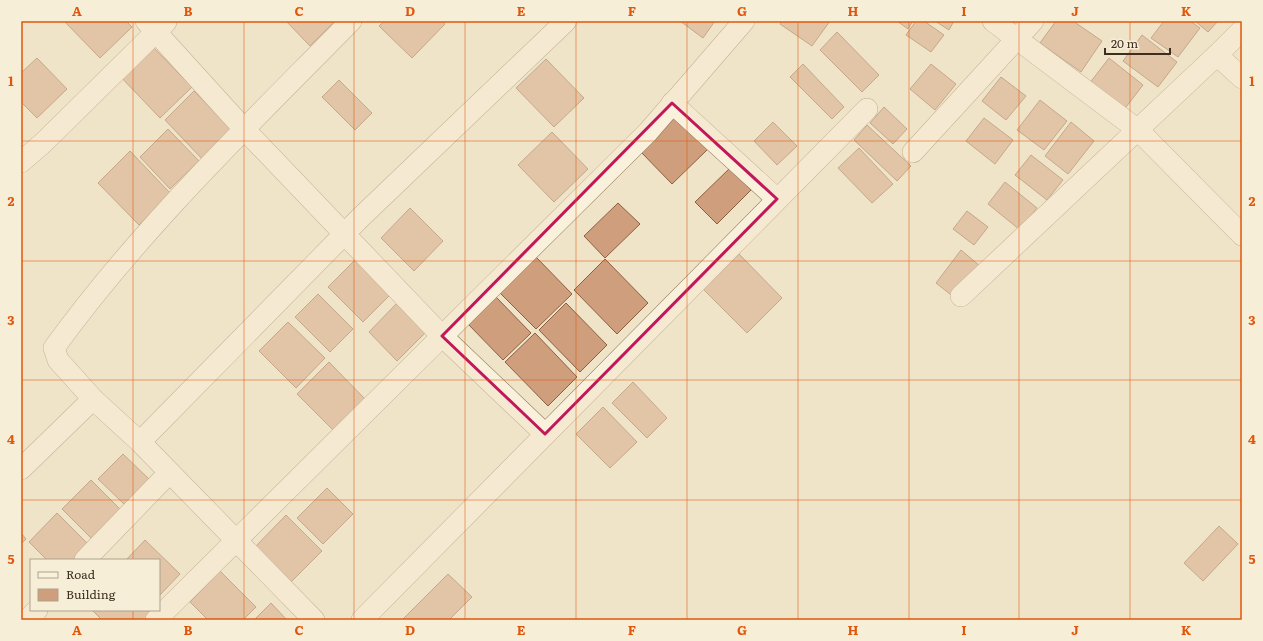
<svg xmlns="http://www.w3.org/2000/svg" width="1263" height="641" viewBox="0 0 1263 641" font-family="Literata,serif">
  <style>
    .building { fill: #cf9f7d; stroke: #8d5f41 }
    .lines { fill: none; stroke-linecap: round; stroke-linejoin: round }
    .minor-casing { stroke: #8d765c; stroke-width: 22 }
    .minor { stroke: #faf1dc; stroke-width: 21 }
    .marked { fill: none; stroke: #c2185b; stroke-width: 3; stroke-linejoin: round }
    .grid { fill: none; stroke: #df570d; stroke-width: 1; stroke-opacity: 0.55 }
    .neatline { fill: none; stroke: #df570d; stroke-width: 1.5 }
    .grid-label { font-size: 13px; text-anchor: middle; font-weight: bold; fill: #df570d }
  </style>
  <rect width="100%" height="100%" fill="#f0e4c8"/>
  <g class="building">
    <path d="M 64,21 L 126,21 L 132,27 L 100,58 Z"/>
    <path d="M 286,21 L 335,21 L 310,46 Z"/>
    <path d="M 385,21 L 442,21 L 445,24 L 412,58 L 379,26 Z"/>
    <path d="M 680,21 L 715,21 L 703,38 Z"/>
    <path d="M 782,21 L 830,21 L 812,46 L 780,24 Z"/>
    <path d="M 897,21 L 913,21 L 908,29 Z"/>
    <path d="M 916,21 L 924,21 L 944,35 L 931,52 L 906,35 Z"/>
    <path d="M 935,21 L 954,21 L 949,30 Z"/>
    <path d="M 1056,21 L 1073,21 L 1102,41 L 1081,72 L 1040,43 Z"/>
    <path d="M 1164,21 L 1190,21 L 1200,28 L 1178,57 L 1151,38 Z"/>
    <path d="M 1195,21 L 1218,21 L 1208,32 Z"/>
    <path d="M 837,32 L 879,75 L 862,92 L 820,50 Z"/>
    <path d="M 1142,35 L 1177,62 L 1158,87 L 1123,61 Z"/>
    <path d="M 148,42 L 192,87 L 160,118 L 117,73 Z"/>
    <path d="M 37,58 L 67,89 L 37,118 L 21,102 L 21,73 Z"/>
    <path d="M 1109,58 L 1143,85 L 1123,111 L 1089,84 Z"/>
    <path d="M 546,59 L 584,98 L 554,127 L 516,88 Z"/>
    <path d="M 803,64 L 844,107 L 832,119 L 790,77 Z"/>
    <path d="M 931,64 L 956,84 L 935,110 L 910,89 Z"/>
    <path d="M 1001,77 L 1026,96 L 1006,120 L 982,101 Z"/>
    <path d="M 339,80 L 372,113 L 355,130 L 322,97 Z"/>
    <path d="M 194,91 L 234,132 L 204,161 L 165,120 Z"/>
    <path d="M 1040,100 L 1067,121 L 1044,150 L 1017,130 Z"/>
    <path d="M 884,107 L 907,129 L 893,144 L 870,123 Z"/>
    <path d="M 675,115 L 708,149 L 672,184 L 639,150 Z"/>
    <path d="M 984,118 L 1013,140 L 995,164 L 966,141 Z"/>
    <path d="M 773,122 L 797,146 L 777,165 L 754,141 Z"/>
    <path d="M 1071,122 L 1094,141 L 1068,174 L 1045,156 Z"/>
    <path d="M 867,125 L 911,166 L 897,181 L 854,140 Z"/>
    <path d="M 168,129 L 199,161 L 170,189 L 140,157 Z"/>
    <path d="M 552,132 L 588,169 L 554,202 L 518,165 Z"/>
    <path d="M 859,148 L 893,184 L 872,203 L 838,168 Z"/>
    <path d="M 130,151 L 171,194 L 139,225 L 98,183 Z"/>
    <path d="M 1031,155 L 1063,180 L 1047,200 L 1015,175 Z"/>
    <path d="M 730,168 L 751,190 L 717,224 L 695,202 Z"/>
    <path d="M 1005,182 L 1037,208 L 1020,230 L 988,204 Z"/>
    <path d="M 618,203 L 640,224 L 605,258 L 584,236 Z"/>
    <path d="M 410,208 L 443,241 L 414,271 L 381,238 Z"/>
    <path d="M 967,211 L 988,227 L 974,245 L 953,229 Z"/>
    <path d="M 961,250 L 980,266 L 955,298 L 936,283 Z"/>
    <path d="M 739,254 L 782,298 L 747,333 L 703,289 Z"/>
    <path d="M 535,256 L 572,294 L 536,329 L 498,291 Z"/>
    <path d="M 358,257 L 393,292 L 363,322 L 328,287 Z"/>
    <path d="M 605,259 L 648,303 L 617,334 L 574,290 Z"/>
    <path d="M 318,294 L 353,329 L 330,352 L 295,317 Z"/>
    <path d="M 496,297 L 531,333 L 503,360 L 468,324 Z"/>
    <path d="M 397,303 L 426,332 L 397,361 L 369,332 Z"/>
    <path d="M 566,303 L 607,345 L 580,372 L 539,330 Z"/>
    <path d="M 288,322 L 325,358 L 296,388 L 259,351 Z"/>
    <path d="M 535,333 L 577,377 L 548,406 L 505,362 Z"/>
    <path d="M 329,362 L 365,399 L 333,430 L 297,394 Z"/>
    <path d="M 633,382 L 667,418 L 647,438 L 612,403 Z"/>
    <path d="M 603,407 L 637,442 L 610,468 L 576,434 Z"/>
    <path d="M 123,454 L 150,480 L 125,505 L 98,479 Z"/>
    <path d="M 91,480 L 121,510 L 92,539 L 62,509 Z"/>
    <path d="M 327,488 L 353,514 L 323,544 L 297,518 Z"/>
    <path d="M 57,513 L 91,547 L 79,560 L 47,560 L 29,542 Z"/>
    <path d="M 286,515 L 322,551 L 290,583 L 255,547 Z"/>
    <path d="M 1219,526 L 1238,544 L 1203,581 L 1184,563 Z"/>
    <path d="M 21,533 L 26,539 L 21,544 Z"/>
    <path d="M 145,540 L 180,574 L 159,596 L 159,560 L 126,560 Z"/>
    <path d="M 220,571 L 256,607 L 243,620 L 208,620 L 190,602 Z"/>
    <path d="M 448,574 L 472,597 L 449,620 L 402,620 Z"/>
    <path d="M 271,603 L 287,620 L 254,620 Z"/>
    <path d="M 92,610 L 147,610 L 152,615 L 146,620 L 102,620 Z"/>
  </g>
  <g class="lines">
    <g class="minor-casing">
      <g id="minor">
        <path d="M 146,21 L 245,130 L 442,336 L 545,434"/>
        <path d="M 993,21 L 1138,130 L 1242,235"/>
        <path d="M 1217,55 L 1242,78"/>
        <path d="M 672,103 L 777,199"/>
        <path d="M 913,152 L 1033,21"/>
        <path d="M 21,162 L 43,143 L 166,22"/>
        <path d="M 961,296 L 1217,55 L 1242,30"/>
        <path d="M 140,442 L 360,218 L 566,21"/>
        <path d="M 21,469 L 93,399"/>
        <path d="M 85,560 L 169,473"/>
        <path d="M 27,620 L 37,610"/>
        <path d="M 156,620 L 648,132 L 744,21"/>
        <path d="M 314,620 L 140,442 L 93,399 L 58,360 L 54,348 C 140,229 248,126 351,21"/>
        <path d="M 362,620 L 867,109"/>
      </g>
    </g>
    <use href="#minor" class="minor"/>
  </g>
  <path d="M0 0H1263V641H0ZM 672,103 L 777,199 L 545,434 L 442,336 Z" fill="#f0e4c8" fill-opacity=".55" fill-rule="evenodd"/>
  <path class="marked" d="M 672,103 L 777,199 L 545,434 L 442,336 Z"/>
  <path class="grid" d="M 133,21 L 133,560M 244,21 L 244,620M 354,21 L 354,620M 465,21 L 465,620M 576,21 L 576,620M 687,21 L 687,620M 798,21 L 798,620M 909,21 L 909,620M 1019,21 L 1019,620M 1130,21 L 1130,620M 21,141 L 1242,141M 21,261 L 1242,261M 21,380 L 1242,380M 21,500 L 1242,500M 133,610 L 133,620"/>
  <rect width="1263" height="641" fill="none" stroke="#f7eed8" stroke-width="44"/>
  <rect x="30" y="559" width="130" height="52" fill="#f7eed8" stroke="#ada18e"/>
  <rect x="38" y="572" width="20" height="6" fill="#faf1dc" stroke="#ada18e"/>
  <text x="66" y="579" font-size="12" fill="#3d2e20">Road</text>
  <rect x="38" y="589" width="20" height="12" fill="#cf9f7d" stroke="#ada18e"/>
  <text x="66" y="599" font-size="12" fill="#3d2e20">Building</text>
  <path d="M1105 48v6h65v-6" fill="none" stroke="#3d2e20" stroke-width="2"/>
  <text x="1111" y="48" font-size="12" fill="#3d2e20" stroke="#f7eed8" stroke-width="3" paint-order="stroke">20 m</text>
  <rect x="22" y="22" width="1219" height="597" class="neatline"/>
  <g class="grid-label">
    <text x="77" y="16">A</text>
    <text x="188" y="16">B</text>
    <text x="299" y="16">C</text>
    <text x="410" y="16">D</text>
    <text x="521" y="16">E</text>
    <text x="632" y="16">F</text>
    <text x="742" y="16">G</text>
    <text x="853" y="16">H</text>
    <text x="964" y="16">I</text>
    <text x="1075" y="16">J</text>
    <text x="1186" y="16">K</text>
    <text x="11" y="86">1</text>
    <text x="1252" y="86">1</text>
    <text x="11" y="206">2</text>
    <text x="1252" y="206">2</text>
    <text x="11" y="325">3</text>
    <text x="1252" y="325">3</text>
    <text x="11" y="444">4</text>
    <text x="1252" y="444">4</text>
    <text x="11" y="564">5</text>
    <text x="1252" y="564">5</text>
    <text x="77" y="635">A</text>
    <text x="188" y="635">B</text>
    <text x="299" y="635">C</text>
    <text x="410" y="635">D</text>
    <text x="521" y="635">E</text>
    <text x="632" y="635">F</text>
    <text x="742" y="635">G</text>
    <text x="853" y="635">H</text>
    <text x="964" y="635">I</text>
    <text x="1075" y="635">J</text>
    <text x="1186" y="635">K</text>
  </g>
</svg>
